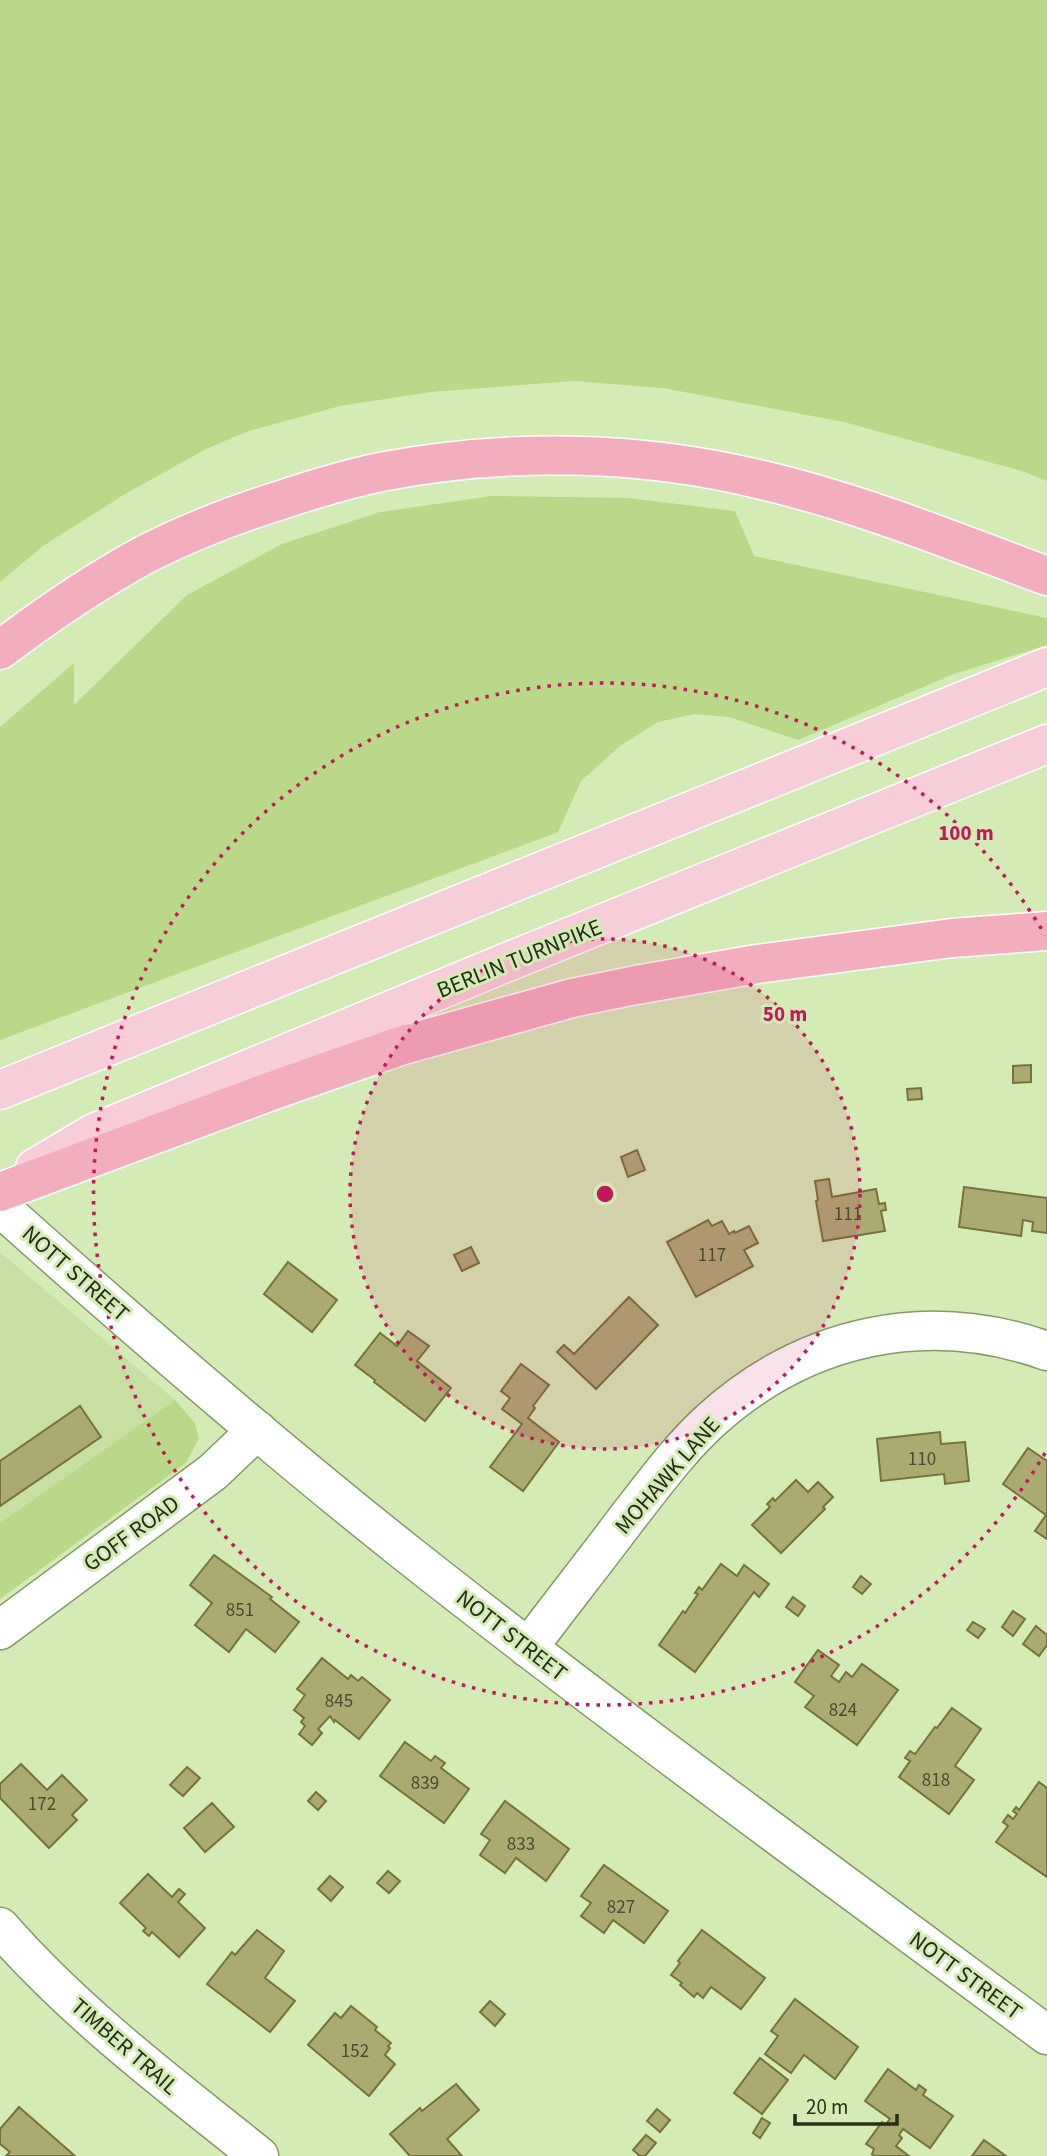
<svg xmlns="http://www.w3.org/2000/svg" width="1047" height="2156" viewBox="0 0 1047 2156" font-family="'Source Sans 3',sans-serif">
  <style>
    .built { fill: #c8dfa3 }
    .green { fill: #bad889 }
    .building { fill: #acaa73; stroke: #75723c; stroke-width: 2 }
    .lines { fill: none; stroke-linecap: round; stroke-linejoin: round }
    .minor-casing { stroke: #859966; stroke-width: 41 }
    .major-casing { stroke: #fff; stroke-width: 41 }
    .highway-casing { stroke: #fff; stroke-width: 41 }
    .minor { stroke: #fff; stroke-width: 38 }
    .major { stroke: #f7ced7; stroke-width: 38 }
    .highway { stroke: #f2aebc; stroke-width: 38 }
    .ring { fill: none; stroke: #c2185b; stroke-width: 3.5; stroke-dasharray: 3.5 7 }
    .labels { text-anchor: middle; stroke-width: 6; stroke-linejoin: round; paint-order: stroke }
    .number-label { font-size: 19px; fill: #484d30 }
    .street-label { font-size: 23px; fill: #262e19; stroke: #d5ebb5 }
    .centre { fill: #c2185b; stroke: #d5ebb5; stroke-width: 3.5 }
    .ring-label { font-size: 21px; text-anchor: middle; font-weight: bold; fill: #c2185b; stroke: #d5ebb5; stroke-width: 6; stroke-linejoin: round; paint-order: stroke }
  </style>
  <rect width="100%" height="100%" fill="#d5ebb5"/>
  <path class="built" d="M 0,1252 L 175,1400 L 0,1523 Z"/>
  <g class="green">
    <path d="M 0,0 L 1047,0 L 1047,481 L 1022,471 L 844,422 L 663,388 L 573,381 L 431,392 L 340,406 L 249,431 L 206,449 L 125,494 L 43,546 L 0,582 Z"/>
    <path d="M 492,496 L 628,498 L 735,511 L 754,556 L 1047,618 L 1047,645 L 954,674 L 798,740 L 729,717 L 695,714 L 658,722 L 620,746 L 581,781 L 558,832 L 0,1040 L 0,727 L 74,663 L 74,705 L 187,595 L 282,544 L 380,512 Z"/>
    <path d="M 175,1400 L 195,1423 L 199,1438 L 186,1463 L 0,1599 L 0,1523 Z"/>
  </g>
  <g class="building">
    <path d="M 1031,1065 L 1031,1082 L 1013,1083 L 1013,1066 Z"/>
    <path d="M 921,1088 L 922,1099 L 908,1100 L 907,1089 Z"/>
    <path d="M 637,1150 L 645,1170 L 628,1177 L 621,1157 Z"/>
    <path d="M 829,1179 L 832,1197 L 876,1189 L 879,1204 L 885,1203 L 886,1210 L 881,1211 L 885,1231 L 823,1241 L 816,1201 L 818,1200 L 815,1181 Z"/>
    <path d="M 964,1187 L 1047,1198 L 1047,1233 L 1032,1231 L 1033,1222 L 1023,1220 L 1021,1236 L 959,1227 Z"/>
    <path d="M 708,1220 L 712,1226 L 722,1221 L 729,1234 L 734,1231 L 735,1233 L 749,1226 L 758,1243 L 744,1250 L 753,1266 L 696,1297 L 667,1242 Z"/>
    <path d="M 471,1247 L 479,1263 L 462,1271 L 454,1255 Z"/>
    <path d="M 288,1262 L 337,1300 L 312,1332 L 264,1294 Z"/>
    <path d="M 629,1297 L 658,1325 L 596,1389 L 557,1352 L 564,1345 L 574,1354 Z"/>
    <path d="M 408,1331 L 429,1346 L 417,1361 L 451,1388 L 425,1421 L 374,1382 L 375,1380 L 355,1365 L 380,1333 L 397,1346 Z"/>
    <path d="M 521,1364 L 549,1385 L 533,1406 L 535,1408 L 528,1418 L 559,1442 L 523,1491 L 490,1467 L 522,1424 L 502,1409 L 510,1398 L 501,1391 Z"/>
    <path d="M 80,1406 L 101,1437 L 0,1506 L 0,1461 Z"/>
    <path d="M 940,1432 L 941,1444 L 965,1442 L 969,1481 L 945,1484 L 944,1474 L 881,1481 L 877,1439 Z"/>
    <path d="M 1028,1448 L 1047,1461 L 1047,1539 L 1035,1531 L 1046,1515 L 1003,1484 Z"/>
    <path d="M 796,1480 L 808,1492 L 818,1482 L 833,1497 L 823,1507 L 825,1509 L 781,1553 L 752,1525 L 770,1507 L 767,1504 L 773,1498 L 775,1501 Z"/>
    <path d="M 214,1555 L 272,1597 L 270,1599 L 299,1622 L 275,1652 L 246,1629 L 229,1652 L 195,1625 L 212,1603 L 190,1585 Z"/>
    <path d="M 721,1564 L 737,1576 L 744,1565 L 769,1584 L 759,1597 L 754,1592 L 695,1672 L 659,1645 L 683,1611 L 685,1613 L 698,1594 L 695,1593 L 699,1587 L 702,1590 Z"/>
    <path d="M 861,1576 L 871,1584 L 862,1594 L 853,1587 Z"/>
    <path d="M 793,1597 L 805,1606 L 798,1616 L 786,1607 Z"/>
    <path d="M 1013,1611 L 1025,1619 L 1013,1636 L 1002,1627 Z"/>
    <path d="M 973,1622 L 985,1629 L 978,1638 L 967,1630 Z"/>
    <path d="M 1036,1626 L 1047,1635 L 1047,1645 L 1039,1656 L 1023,1644 Z"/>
    <path d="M 818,1650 L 839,1665 L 831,1676 L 839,1682 L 846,1672 L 852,1677 L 862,1664 L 898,1690 L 857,1745 L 805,1707 L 814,1696 L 795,1682 Z"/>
    <path d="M 322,1658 L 348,1679 L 351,1675 L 358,1681 L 362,1677 L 390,1700 L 359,1739 L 335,1720 L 334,1722 L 330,1716 L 318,1729 L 322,1733 L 312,1745 L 299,1734 L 305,1726 L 301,1722 L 304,1718 L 294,1710 L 305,1695 L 297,1689 Z"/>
    <path d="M 952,1708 L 981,1729 L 955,1766 L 974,1780 L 949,1814 L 899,1777 L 910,1761 L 905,1758 L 910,1751 L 915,1754 L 935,1727 L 937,1728 Z"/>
    <path d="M 405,1742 L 431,1761 L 435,1756 L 445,1763 L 441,1768 L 469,1789 L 444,1823 L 380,1776 Z"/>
    <path d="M 21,1764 L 47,1790 L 62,1775 L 87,1800 L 72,1815 L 77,1820 L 49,1848 L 0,1798 L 0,1784 Z"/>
    <path d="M 187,1767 L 200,1778 L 183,1796 L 170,1785 Z"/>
    <path d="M 1039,1782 L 1047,1788 L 1047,1877 L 996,1842 L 1008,1826 L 1003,1822 L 1008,1815 L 1013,1819 L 1017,1814 L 1013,1811 L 1016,1807 L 1019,1810 Z"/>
    <path d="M 316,1792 L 326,1801 L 318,1810 L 308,1801 Z"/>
    <path d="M 505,1801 L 569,1849 L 546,1881 L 516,1858 L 505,1873 L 480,1855 L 490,1840 L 481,1834 Z"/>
    <path d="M 212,1803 L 234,1827 L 205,1852 L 184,1828 Z"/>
    <path d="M 604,1865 L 668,1911 L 644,1943 L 613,1920 L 604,1933 L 581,1916 L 591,1903 L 581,1896 Z"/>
    <path d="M 388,1871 L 400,1881 L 389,1893 L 377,1883 Z"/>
    <path d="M 148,1874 L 172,1897 L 179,1889 L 185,1894 L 178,1902 L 205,1928 L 179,1957 L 152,1932 L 149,1936 L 143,1931 L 146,1928 L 120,1903 Z"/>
    <path d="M 330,1876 L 343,1887 L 331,1901 L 318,1889 Z"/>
    <path d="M 257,1930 L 284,1951 L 265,1978 L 295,2001 L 270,2032 L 207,1984 L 232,1952 L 235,1955 Z"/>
    <path d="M 702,1930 L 765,1978 L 741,2009 L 711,1987 L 703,1998 L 697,1993 L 694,1997 L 680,1985 L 682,1983 L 671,1975 L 680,1963 L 678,1961 Z"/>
    <path d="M 795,1999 L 858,2047 L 835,2079 L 804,2055 L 791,2073 L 765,2054 L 778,2036 L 771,2031 Z"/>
    <path d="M 490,2001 L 505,2014 L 495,2026 L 480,2012 Z"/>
    <path d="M 351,2006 L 377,2027 L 375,2030 L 391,2043 L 388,2046 L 390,2048 L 385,2055 L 395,2064 L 369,2096 L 308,2045 L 335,2013 L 341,2018 Z"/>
    <path d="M 760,2058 L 788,2080 L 762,2114 L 734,2093 Z"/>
    <path d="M 888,2069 L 916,2090 L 919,2085 L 926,2090 L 923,2095 L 953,2116 L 930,2148 L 903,2129 L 899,2135 L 902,2138 L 896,2146 L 909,2156 L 875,2156 L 872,2154 L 874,2149 L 866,2144 L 882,2122 L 885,2125 L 890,2119 L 865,2101 Z"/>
    <path d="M 456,2084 L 479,2110 L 447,2139 L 462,2156 L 410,2156 L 390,2134 L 420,2108 L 422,2111 Z"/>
    <path d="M 19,2107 L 75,2156 L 6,2156 L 10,2152 L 0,2144 L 0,2129 Z"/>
    <path d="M 657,2109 L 670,2120 L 660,2132 L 647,2121 Z"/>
    <path d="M 762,2118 L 770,2123 L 760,2138 L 753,2133 Z"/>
    <path d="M 646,2135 L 656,2143 L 645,2156 L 640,2156 L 633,2150 Z"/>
    <path d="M 984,2140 L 1006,2156 L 972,2156 Z"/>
  </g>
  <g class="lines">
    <g class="minor-casing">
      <g id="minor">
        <path d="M 0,1207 C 133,1326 269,1444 409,1555 C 618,1720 833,1876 1047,2035"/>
        <path d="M 0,1630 L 213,1472 L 257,1430"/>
        <path d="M 528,1648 C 561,1604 595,1561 628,1517 C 654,1484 680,1448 711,1420 C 805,1335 927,1308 1047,1351"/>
        <path d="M 0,1927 C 76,2014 169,2084 259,2156"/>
      </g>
    </g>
    <g class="major-casing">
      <g id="major">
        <path d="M 0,1090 L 1047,667"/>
        <path d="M 35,1168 L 94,1133 L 505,963 L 1047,744"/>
      </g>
    </g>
    <g class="highway-casing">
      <g id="highway">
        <path d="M 0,650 C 46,615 93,583 144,555 C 187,533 233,515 278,501 C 314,489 349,478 386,471 C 510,448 639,450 762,480 C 860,503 953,541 1047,576"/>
        <path d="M 0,1192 L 274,1090 L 400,1046 L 572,998 L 636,985 L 757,964 L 952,938 L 1047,931"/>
      </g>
    </g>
    <use href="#minor" class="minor"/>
    <use href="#major" class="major"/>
    <use href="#highway" class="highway"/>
  </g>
  <circle cx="605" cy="1194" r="255" fill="#c2185b" fill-opacity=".12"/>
  <g class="ring">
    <circle cx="605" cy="1194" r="255"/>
    <path d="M1045 1453A511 511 0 1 1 1045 935"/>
  </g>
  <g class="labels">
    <g class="number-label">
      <text x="848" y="1220">111</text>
      <text x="712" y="1261">117</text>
      <text x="922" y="1465">110</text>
      <text x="240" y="1616">851</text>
      <text x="339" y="1707">845</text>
      <text x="843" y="1716">824</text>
      <text x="936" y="1786">818</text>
      <text x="425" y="1789">839</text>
      <text x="42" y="1810">172</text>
      <text x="521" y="1850">833</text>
      <text x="621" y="1913">827</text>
      <text x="355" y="2057">152</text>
    </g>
    <g class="street-label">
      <text transform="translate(519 958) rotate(-22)" y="8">BERLIN TURNPIKE</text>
      <text transform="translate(76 1273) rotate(41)" y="8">NOTT STREET</text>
      <text transform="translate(667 1475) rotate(-49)" y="8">MOHAWK LANE</text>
      <text transform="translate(131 1533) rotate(-36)" y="8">GOFF ROAD</text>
      <text transform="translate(512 1635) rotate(38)" y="8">NOTT STREET</text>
      <text transform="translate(966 1975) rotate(36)" y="8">NOTT STREET</text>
      <text transform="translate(125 2046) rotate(41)" y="8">TIMBER TRAIL</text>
    </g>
  </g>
  <circle cx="605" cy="1194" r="10" class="centre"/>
  <g class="ring-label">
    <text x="966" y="840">100 m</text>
    <text x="785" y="1021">50 m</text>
  </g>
  <path d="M795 2114v10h102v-10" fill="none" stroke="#262e19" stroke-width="3.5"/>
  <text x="806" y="2114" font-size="21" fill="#262e19" stroke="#d5ebb5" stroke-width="5" paint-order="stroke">20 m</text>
</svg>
